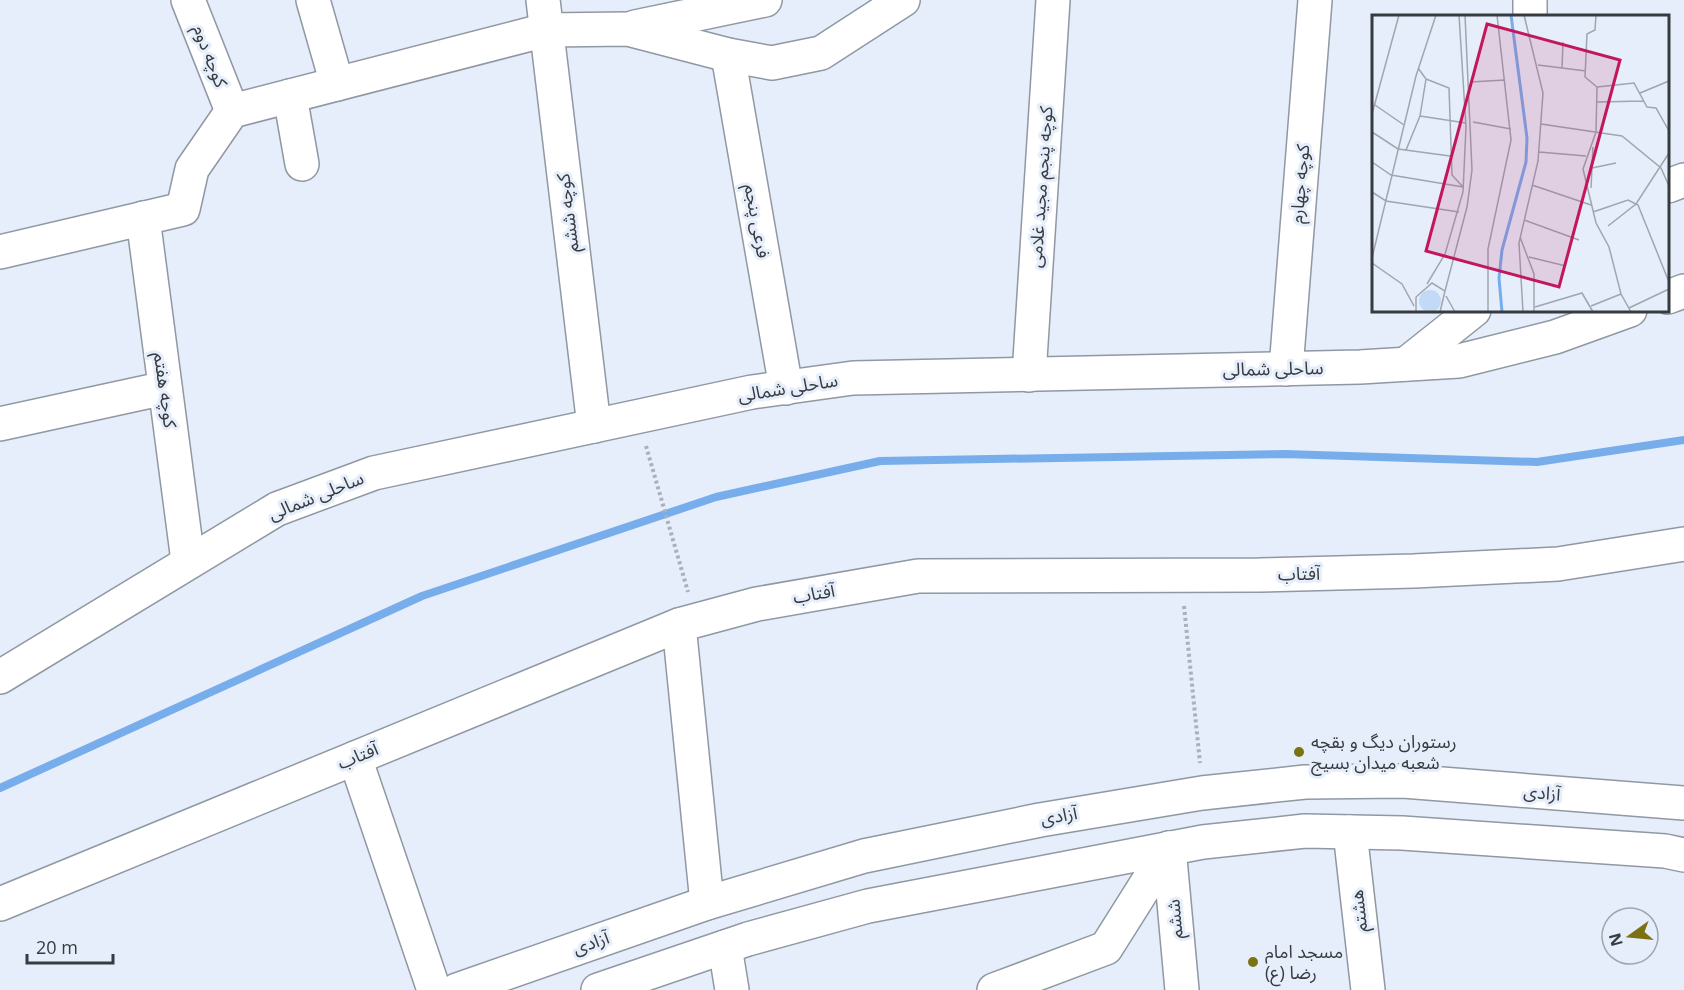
<svg xmlns="http://www.w3.org/2000/svg" width="1684" height="990" viewBox="0 0 1684 990" font-family="'Open Sans','Noto Sans Arabic',sans-serif">
  <style>
    .lines { fill: none; stroke-linecap: round; stroke-linejoin: round }
    .stream { stroke: #78adec; stroke-width: 8 }
    .minor-casing { stroke: #8f98a3; stroke-width: 36 }
    .tertiary-casing { stroke: #8f98a3; stroke-width: 36 }
    .primary-casing { stroke: #8f98a3; stroke-width: 36 }
    .path { stroke: #a9b1ba; stroke-width: 4; stroke-dasharray: 3 3; stroke-linecap: butt }
    .minor { stroke: #fff; stroke-width: 33 }
    .tertiary { stroke: #fff; stroke-width: 33 }
    .primary { stroke: #fff; stroke-width: 33 }
    .poi-dot { fill: #7c7213; stroke: #e5eefa; stroke-width: 2 }
    .labels { text-anchor: middle; stroke-width: 6; stroke-linejoin: round; paint-order: stroke }
    .street-label { font-size: 18px; fill: #373b3f; stroke: #e5eefa }
    .poi-label { font-size: 18px; fill: #373b3f; stroke: #e5eefa; text-anchor: start }
    .inset-river { fill: none; stroke: #78adec; stroke-width: 3 }
    .inset-road { fill: none; stroke: #9fa6af; stroke-width: 1.5 }
    .view { fill: #c2185b; fill-opacity: 0.15; stroke: #c2185b; stroke-width: 3 }
    .inset-edge { fill: none; stroke: #373b3f; stroke-width: 3 }
  </style>
  <rect width="100%" height="100%" fill="#e5eefa"/>
  <g class="lines">
    <path class="stream" d="M 0,788 L 422,596 L 716,497 L 880,461 L 1285,454 L 1537,462 L 1684,440"/>
    <g class="minor-casing">
      <g id="minor">
        <path d="M 188,0 L 232,111"/>
        <path d="M 313,0 L 337,84"/>
        <path d="M 543,0 L 594,426"/>
        <path d="M 1530,0 L 1530,16"/>
        <path d="M 635,27 L 765,0"/>
        <path d="M 728,55 L 786,388"/>
        <path d="M 290,96 L 302,164"/>
        <path d="M 1668,186 L 1684,180"/>
        <path d="M 143,218 L 188,561"/>
        <path d="M 0,252 L 183,209 L 192,169 L 232,111 L 546,30 L 628,29 L 728,55 L 772,63 L 821,53 L 903,0"/>
        <path d="M 1406,364 L 1474,310"/>
        <path d="M 1286,369 L 1315,0"/>
        <path d="M 1029,375 L 1053,0"/>
        <path d="M 0,424 L 165,388"/>
        <path d="M 679,625 L 707,903"/>
        <path d="M 355,758 L 434,990"/>
        <path d="M 1350,832 L 1368,990"/>
        <path d="M 1169,848 L 1182,990"/>
        <path d="M 725,947 L 732,990"/>
        <path d="M 994,990 L 1106,948 L 1169,848"/>
      </g>
    </g>
    <g class="tertiary-casing">
      <g id="tertiary">
        <path d="M 1668,297 L 1684,291"/>
        <path d="M 0,677 L 277,509 L 374,473 L 752,392 L 853,378 L 1360,367 L 1459,361 L 1555,337 L 1630,310"/>
        <path d="M 0,904 L 679,625 L 757,604 L 918,576 L 1259,575 L 1414,571 L 1558,564 L 1684,544"/>
      </g>
    </g>
    <g class="primary-casing">
      <g id="primary">
        <path d="M 457,990 L 707,903 L 864,856 L 1040,820 L 1202,793 L 1305,782 L 1403,781 L 1684,803"/>
        <path d="M 598,990 L 748,939 L 868,906 L 1203,842 L 1305,831 L 1402,833 L 1665,851 L 1684,855"/>
      </g>
    </g>
    <g class="path">
      <path d="M 646,446 L 688,592"/>
      <path d="M 1184,606 L 1200,763"/>
    </g>
    <use href="#minor" class="minor"/>
    <use href="#tertiary" class="tertiary"/>
    <use href="#primary" class="primary"/>
  </g>
  <g class="poi-dot">
    <circle cx="1299" cy="752" r="6"/>
    <circle cx="1253" cy="962" r="6"/>
  </g>
  <g class="labels">
    <g class="street-label">
      <text transform="translate(210 56) rotate(69)" y="6">کوچه دوم</text>
      <text transform="translate(1300 184) rotate(-85)" y="6">کوچه چهارم</text>
      <text transform="translate(1041 187) rotate(-86)" y="6">کوچه پنجم مجید غلامی</text>
      <text transform="translate(568 213) rotate(-97)" y="6">کوچه ششم</text>
      <text transform="translate(757 221) rotate(80)" y="6">فرعی پنجم</text>
      <text transform="translate(1273 369) rotate(-1)" y="6">ساحلی شمالی</text>
      <text transform="translate(788 388) rotate(-9)" y="6">ساحلی شمالی</text>
      <text transform="translate(165 390) rotate(82)" y="6">کوچه هفتم</text>
      <text transform="translate(316 496) rotate(-22)" y="6">ساحلی شمالی</text>
      <text transform="translate(1299 574) rotate(-1)" y="6">آفتاب</text>
      <text transform="translate(814 594) rotate(-10)" y="6">آفتاب</text>
      <text transform="translate(358 756) rotate(-22)" y="6">آفتاب</text>
      <text transform="translate(1542 793) rotate(5)" y="6">آزادی</text>
      <text transform="translate(1059 816) rotate(-10)" y="6">آزادی</text>
      <text transform="translate(1359 911) rotate(-96)" y="6">هشتم</text>
      <text transform="translate(1175 919) rotate(-95)" y="6">ششم</text>
      <text transform="translate(591 943) rotate(-19)" y="6">آزادی</text>
    </g>
    <g class="poi-label">
      <text x="1311" y="748">رستوران دیگ و بقچه<tspan x="1311" dy="21">شعبه میدان بسیج</tspan></text>
      <text x="1265" y="958">مسجد امام<tspan x="1265" dy="21">رضا (ع)</tspan></text>
    </g>
  </g>
  <g transform="translate(1372 15)">
    <rect width="297" height="297" fill="#e5eefa"/>
    <path d="M47 286a11 11 0 1 1 22 0a11 11 0 1 1-22 0Z" fill="#c2daf7"/>
    <path class="inset-river" d="M 130,297 L 127,263 L 130,235 L 154,147 L 155,123 L 139,0"/>
    <path class="inset-road" d="M 224,0 L 223,15 L 215,19 L 213,62 L 225,72 L 224,117 L 211,154 L 224,208 L 237,232 L 249,279 L 259,297M 166,50 L 214,56M 190,53 L 191,27M 54,64 L 77,73 L 80,160 L 91,172M 98,67 L 133,65M 225,72 L 262,68 L 275,92 L 284,93 L 297,116M 268,78 L 297,66M 225,87 L 272,86M 3,90 L 32,110M 0,99 L 27,0M 48,101 L 94,108M 101,107 L 139,114M 169,109 L 250,121 L 289,153 L 297,171M 0,117 L 26,134 L 78,141M 34,135 L 48,101 L 54,64 L 46,53M 167,137 L 214,141M 0,147 L 19,160 L 91,172M 220,153 L 244,148M 160,170 L 219,190M 219,173 L 221,132M 0,177 L 14,186 L 87,197M 221,197 L 256,185 L 266,190 L 297,267M 152,205 L 207,225M 236,211 L 264,189 L 297,138M 148,222 L 162,259 L 162,297M 157,242 L 194,251M 0,243 L 44,61 L 64,0M 0,248 L 30,269 L 42,291M 55,269 L 73,239 L 91,177 L 94,112 L 87,0M 73,276 L 95,192 L 100,155 L 93,0M 74,281 L 83,297M 219,291 L 249,279M 163,292 L 210,278 L 221,297M 257,293 L 297,274M 44,297 L 44,282 L 60,268 L 73,276 L 68,297M 116,297 L 116,234 L 139,125 L 125,0M 151,297 L 147,228 L 166,146 L 171,78 L 152,0"/>
    <path class="view" d="M 115,9 L 248,45 L 187,272 L 54,236 Z"/>
    <rect width="297" height="297" class="inset-edge"/>
  </g>
  <g transform="translate(1630 936) rotate(255)"><circle r="28" fill="#e5eefa" stroke="#9fa6af" stroke-width="1.5"/>
  <path d="M0-4.5L10 22L0 15L-10 22Z" fill="#7c7213"/>
  <text y="-9" font-size="16" font-weight="bold" text-anchor="middle" fill="#373b3f">N</text>
  </g>
  <path d="M27 954v9h86v-9" fill="none" stroke="#373b3f" stroke-width="3"/>
  <text x="36" y="954" font-size="18" fill="#373b3f" stroke="#e5eefa" stroke-width="4.5" paint-order="stroke">20 m</text>
</svg>
